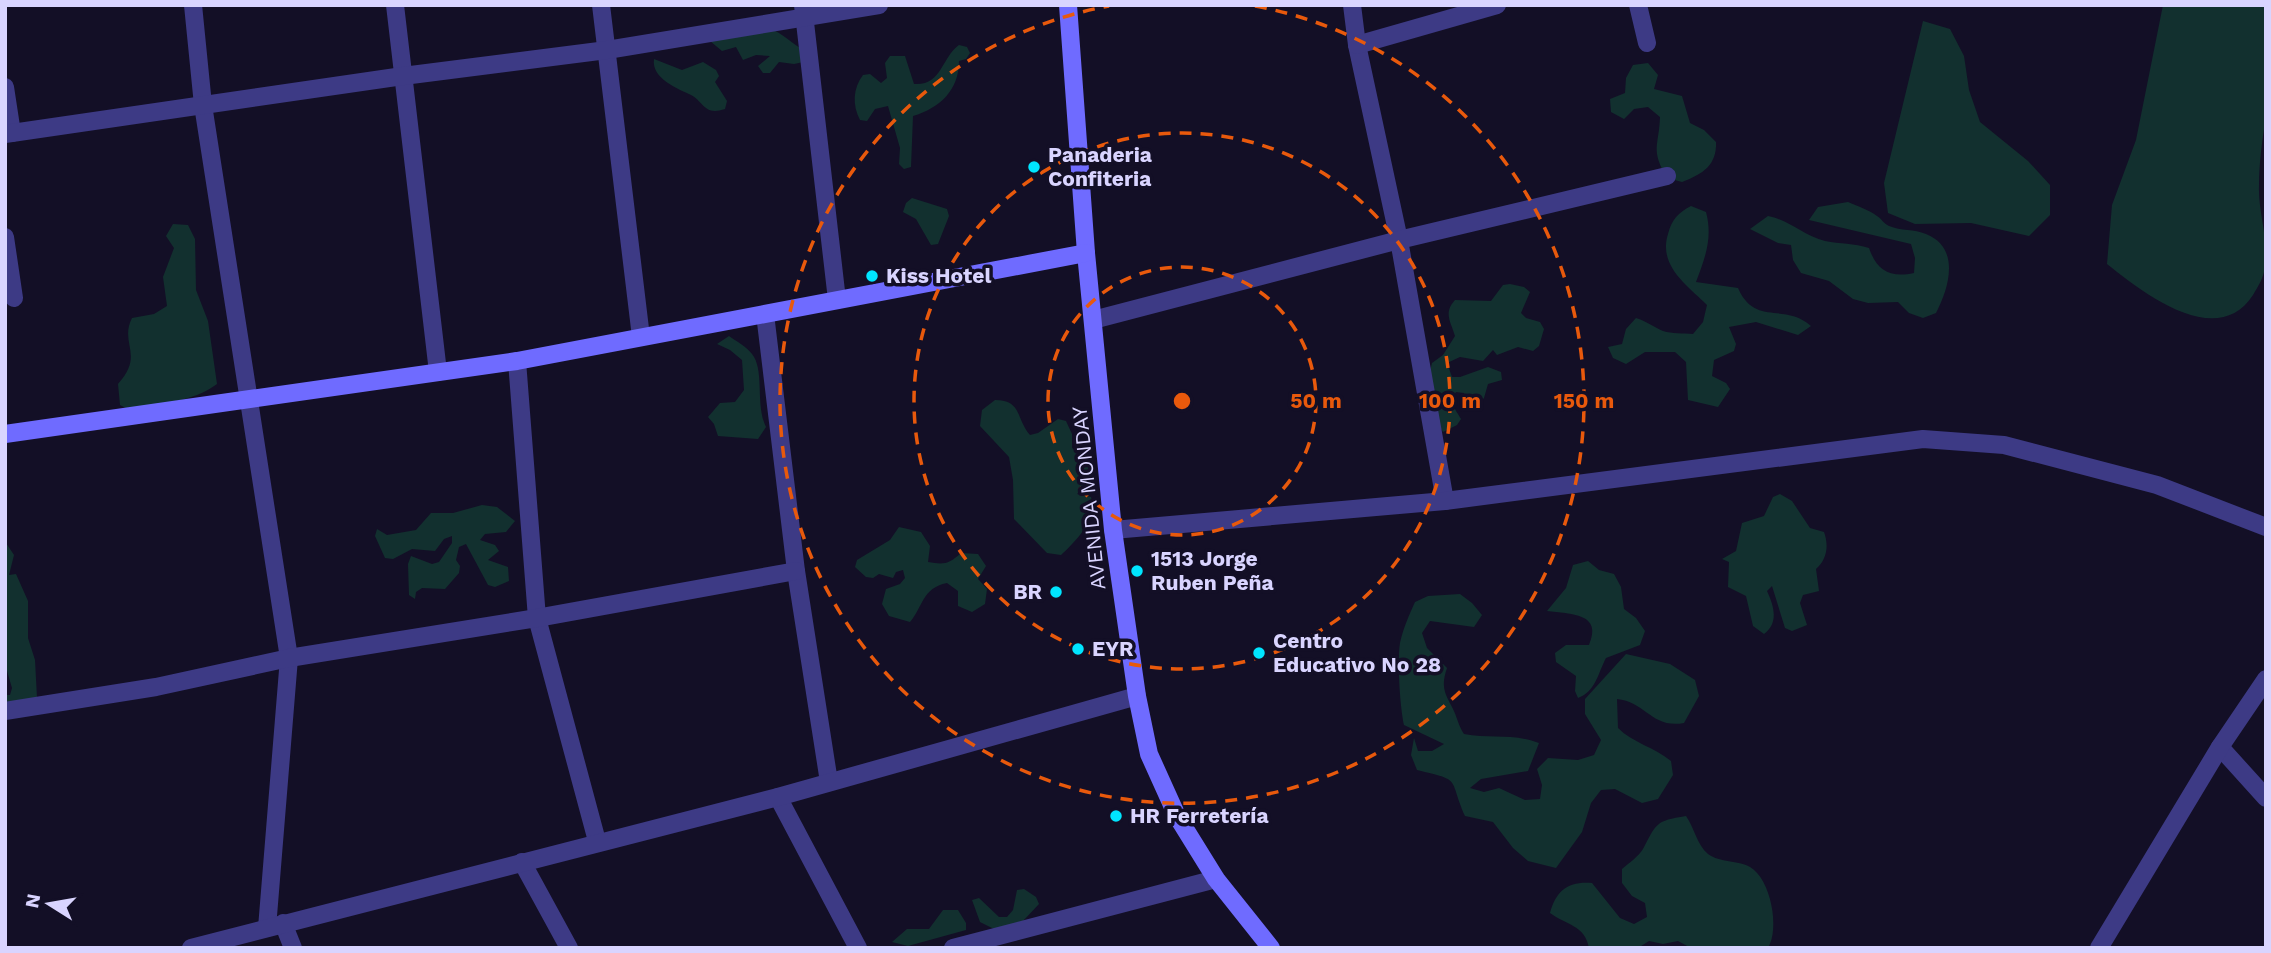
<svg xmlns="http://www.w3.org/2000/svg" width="2271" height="953" viewBox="0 0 2271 953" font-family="'Work Sans',sans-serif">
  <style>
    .green { fill: #12302f }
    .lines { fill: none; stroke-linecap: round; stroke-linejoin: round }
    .street { stroke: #3d3a85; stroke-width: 18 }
    .secondary { stroke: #6f6bff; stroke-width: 18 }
    .ring { fill: none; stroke: #e8590c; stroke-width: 3.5; stroke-dasharray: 12 9 }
    .poi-dot { fill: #00e5ff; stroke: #130f26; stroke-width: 2.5 }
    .labels { text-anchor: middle; stroke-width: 7; stroke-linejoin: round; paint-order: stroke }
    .poi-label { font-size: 21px; font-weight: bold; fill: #d9d4ff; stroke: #130f26; text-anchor: start }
    .street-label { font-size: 21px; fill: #d9d4ff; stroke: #130f26 }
    .centre { fill: #e8590c; stroke: #130f26; stroke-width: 3.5 }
    .ring-label { font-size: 21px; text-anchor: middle; font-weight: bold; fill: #e8590c; stroke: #130f26; stroke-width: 7; stroke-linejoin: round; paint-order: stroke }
  </style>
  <rect width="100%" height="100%" fill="#130f26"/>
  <g class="green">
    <path d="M 2163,5 L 2266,5 C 2266,42 2271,82 2266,117 C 2262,140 2259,164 2259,186 C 2258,213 2269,239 2265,266 C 2264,277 2259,285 2253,295 C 2217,351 2142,292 2107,264 L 2112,205 L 2136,140 Z"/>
    <path d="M 1923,21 L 1950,29 L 1964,56 L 1969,90 L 1980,122 L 2028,161 L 2050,185 L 2050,215 L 2029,236 L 1971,223 L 1915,224 L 1888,213 L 1884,183 Z"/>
    <path d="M 768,28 C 784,33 791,44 806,51 L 808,61 L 794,64 L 779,62 L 770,73 L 763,73 L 758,66 L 770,56 L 756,55 L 743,60 L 736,47 L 722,51 L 710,41 Z"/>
    <path d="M 959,45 L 967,47 L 970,53 L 966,59 L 959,61 C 959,90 940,108 913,116 L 911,167 L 904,169 L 899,164 L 900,148 L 888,106 L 875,109 L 867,121 L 860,120 C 852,105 853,88 863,75 L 870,74 L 881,83 L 887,78 L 885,63 L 890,56 L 905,56 L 914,84 C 942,86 941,58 959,45 Z"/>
    <path d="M 654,59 L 682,70 L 703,62 L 716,70 L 719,76 L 715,82 L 727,101 L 725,109 C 704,116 704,102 691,95 C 679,89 651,79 654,59 Z"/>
    <path d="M 1648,63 L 1658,75 L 1654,89 L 1682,96 L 1690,123 L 1704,130 L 1716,142 C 1717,165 1703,174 1682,182 L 1667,178 C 1650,149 1659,146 1660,117 L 1648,107 L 1634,109 L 1624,119 L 1611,112 L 1610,99 L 1625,93 L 1626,78 L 1633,65 Z"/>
    <path d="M 912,198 L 947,209 L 949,216 L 938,244 L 931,245 L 916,219 L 903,212 L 906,203 Z"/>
    <path d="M 1848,202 C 1857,206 1869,210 1877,216 C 1882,219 1884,224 1889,226 C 1901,231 1914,229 1926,234 C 1961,248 1949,288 1936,313 L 1923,318 L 1909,313 L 1898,302 L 1868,303 L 1853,299 L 1829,281 L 1801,273 L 1793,260 L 1791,245 L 1778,243 L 1750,229 L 1768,216 C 1789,220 1804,236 1825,241 C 1840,244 1854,243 1869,248 C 1877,271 1890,278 1914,273 L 1915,258 L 1911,244 L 1809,220 L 1818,207 Z"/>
    <path d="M 1691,206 L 1706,212 C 1713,238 1705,258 1696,282 L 1738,288 C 1755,327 1785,302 1811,326 L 1798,335 L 1756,322 L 1729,327 L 1736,344 L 1734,351 L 1714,360 L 1712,376 L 1726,383 L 1730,389 L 1718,407 L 1688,400 L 1686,362 L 1675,352 L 1645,352 L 1626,364 L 1613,358 L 1608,347 L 1622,344 L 1626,329 L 1636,318 C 1646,321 1654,327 1663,331 C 1672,334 1683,333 1693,334 L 1703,322 L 1707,305 C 1687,285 1658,266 1668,234 C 1672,219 1678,213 1691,206 Z"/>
    <path d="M 173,224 L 188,225 L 195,239 L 196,290 L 208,321 L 217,384 C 192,403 160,402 131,411 L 120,405 L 118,384 C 145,354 119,344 132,318 L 154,314 L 167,306 L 163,277 L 174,248 L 166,236 Z"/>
    <path d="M 1510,284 L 1524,287 L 1530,292 L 1521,313 L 1526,318 L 1540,322 L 1544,329 L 1539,346 L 1533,351 L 1518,347 L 1497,355 L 1493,350 L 1483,361 L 1460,357 L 1447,363 L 1452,377 L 1460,377 L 1488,367 L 1501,372 L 1502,380 L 1488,384 L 1484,398 L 1474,409 L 1466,407 L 1464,393 L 1456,392 C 1449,403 1455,409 1461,419 L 1457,425 L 1443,432 L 1439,426 L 1430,371 L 1432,363 L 1443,355 L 1455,336 C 1451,322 1443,313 1455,300 L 1491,301 L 1503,285 Z"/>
    <path d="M 729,336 C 736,341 747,347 752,354 C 765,370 755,405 766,427 L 758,439 L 718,436 L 714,424 L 708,417 L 720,403 L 735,402 L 744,390 L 742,360 L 730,350 L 717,344 Z"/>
    <path d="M 995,400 C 1022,400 1016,419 1030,435 L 1038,433 L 1058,419 L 1066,421 L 1072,434 L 1072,448 L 1095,464 L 1093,478 L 1077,494 L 1091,497 C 1098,519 1076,541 1061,555 L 1047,553 L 1014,519 L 1013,480 L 1009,457 L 980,426 L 982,410 Z"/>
    <path d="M 1780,494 L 1792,501 L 1810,528 L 1824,532 C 1829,546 1827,559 1816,569 L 1819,591 L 1803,595 L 1800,603 L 1807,625 L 1792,631 L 1785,628 L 1772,586 L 1767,591 C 1774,606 1779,623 1764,634 L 1753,626 L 1746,596 L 1728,587 L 1729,562 L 1722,559 L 1736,551 L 1742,523 L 1764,516 L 1773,497 Z"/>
    <path d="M 482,505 L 497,507 L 515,521 L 506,532 L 485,534 L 480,540 L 495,545 L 499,551 L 488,560 L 508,567 L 509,581 L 495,587 L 488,585 L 466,544 L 459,547 L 456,560 L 460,566 L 459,573 L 445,589 L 422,588 L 416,592 L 415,599 L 409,595 L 408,564 L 411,556 L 432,564 L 439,562 L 452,543 L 452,536 L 444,539 L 435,551 L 412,549 L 393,559 L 385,558 L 375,536 L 377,529 L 387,535 L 416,530 L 431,513 L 453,513 Z"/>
    <path d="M 5,526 L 6,543 L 14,555 L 9,575 L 16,574 L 28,601 L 28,638 L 35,660 L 37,698 L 5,715 L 5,695 L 10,695 L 12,688 L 5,664 Z"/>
    <path d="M 899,527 L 921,532 L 930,546 L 928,562 C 944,565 949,564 961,553 L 978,554 L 986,566 L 978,579 L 987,589 L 985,604 L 972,612 L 958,606 L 958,591 L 947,583 C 922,588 923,607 910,622 L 889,616 L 882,604 L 886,589 L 900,584 L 905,578 L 903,570 L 896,572 L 893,578 L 879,574 L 873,578 L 866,577 L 855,567 L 857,560 L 890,540 Z"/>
    <path d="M 1588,561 L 1599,570 L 1614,574 L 1621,587 L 1624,609 L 1636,618 L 1645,631 L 1640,645 L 1606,658 C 1598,673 1596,691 1578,698 L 1575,691 L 1576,676 L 1556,662 L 1555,653 L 1566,645 L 1589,645 C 1603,613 1571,614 1547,611 L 1566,588 L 1573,565 Z"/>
    <path d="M 1460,594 L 1472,603 L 1482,615 L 1474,627 L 1430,621 L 1422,633 L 1427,648 L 1447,668 C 1441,686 1444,692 1452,707 C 1457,716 1458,725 1464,734 C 1490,739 1513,733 1539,743 L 1528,771 L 1481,779 L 1470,788 L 1484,792 L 1499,788 L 1525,800 L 1540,799 L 1542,785 L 1537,769 L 1548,758 L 1578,760 L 1594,755 L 1601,740 L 1585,714 L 1585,699 L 1626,654 L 1670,664 L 1695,680 L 1699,696 L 1684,723 C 1652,729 1646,702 1617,699 L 1618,728 C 1633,743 1654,747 1671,761 L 1673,775 L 1658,799 L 1642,803 L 1615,789 L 1601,790 L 1591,803 L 1582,832 L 1556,868 L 1528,861 L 1513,848 L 1493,822 L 1465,816 C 1448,777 1463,781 1417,770 L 1411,755 L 1414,738 L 1418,751 L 1432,751 L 1444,744 L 1404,725 C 1400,707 1397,661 1400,643 C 1403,629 1409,615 1415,602 L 1428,596 Z"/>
    <path d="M 1686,816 C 1694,827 1697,845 1708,854 C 1720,863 1738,860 1750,867 C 1771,879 1780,929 1768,948 L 1691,948 L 1678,941 L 1663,944 L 1649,941 L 1638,948 L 1589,948 C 1585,925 1566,925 1550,913 C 1556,890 1569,881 1592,883 L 1620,918 L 1634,924 L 1647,917 L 1645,903 L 1632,896 L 1622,883 L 1622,869 C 1629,863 1639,856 1643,849 C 1657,823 1655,821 1686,816 Z"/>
    <path d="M 1024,889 L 1036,897 L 1039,904 L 1023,921 L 994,929 L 980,922 L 972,900 L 979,898 L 999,917 L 1007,917 L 1013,910 L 1017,890 Z"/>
    <path d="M 943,910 L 958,910 L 966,923 L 966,930 L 908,946 L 892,942 L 907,929 L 929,929 Z"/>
  </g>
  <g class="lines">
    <g class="street">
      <path d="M 193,5 L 203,105 L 289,658 L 267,928"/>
      <path d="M 395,5 L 438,372"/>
      <path d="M 601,5 L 641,337"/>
      <path d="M 803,5 L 837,300"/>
      <path d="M 1352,5 L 1357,45 L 1399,240 L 1445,501"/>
      <path d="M 1638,5 L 1647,43"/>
      <path d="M 1357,45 L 1497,5"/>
      <path d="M 5,87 L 12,133"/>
      <path d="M 5,134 L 403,76 L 607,50 L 879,5"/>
      <path d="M 5,237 L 14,298"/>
      <path d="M 765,314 L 796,571 L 829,782"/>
      <path d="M 1093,320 L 1399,240 L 1667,176"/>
      <path d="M 517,361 L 537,618 L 597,841"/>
      <path d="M 1113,530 L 1445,501 L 1923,439 L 2004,445 L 2157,485 L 2266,527"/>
      <path d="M 5,711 L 156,687 L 289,658 L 537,618 L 796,571"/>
      <path d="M 2220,747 L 2266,798"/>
      <path d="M 778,797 L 858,948"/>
      <path d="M 522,862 L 569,948"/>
      <path d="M 283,923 L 293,948"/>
      <path d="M 191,948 L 778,797 L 1137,696"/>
      <path d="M 953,948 L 1216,879"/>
      <path d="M 2099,948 L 2220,747 L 2266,679"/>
    </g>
    <g class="secondary">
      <path d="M 1068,5 L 1086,253 L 1113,530 L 1137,696 L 1149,754 L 1177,816 L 1216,879 L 1271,948"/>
      <path d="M 5,434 L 517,361 L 1086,253"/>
    </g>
  </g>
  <g class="ring">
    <circle cx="1182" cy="401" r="134"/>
    <circle cx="1182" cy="401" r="268"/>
    <path d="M1255 6A402 402 0 1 1 1109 6"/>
  </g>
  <g class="poi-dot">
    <circle cx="1034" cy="167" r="7"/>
    <circle cx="872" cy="276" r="7"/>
    <circle cx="1137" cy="571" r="7"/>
    <circle cx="1056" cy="592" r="7"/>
    <circle cx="1078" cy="649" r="7"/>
    <circle cx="1259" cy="653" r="7"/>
    <circle cx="1116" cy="816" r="7"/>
  </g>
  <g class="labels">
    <g class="poi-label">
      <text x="1048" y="162">Panaderia<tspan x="1048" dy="24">Confiteria</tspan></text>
      <text x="886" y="283">Kiss Hotel</text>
      <text x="1151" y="566">1513 Jorge<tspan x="1151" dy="24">Ruben Peña</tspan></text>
      <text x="1042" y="599" text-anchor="end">BR</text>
      <text x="1273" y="648">Centro<tspan x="1273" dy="24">Educativo No 28</tspan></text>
      <text x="1092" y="656">EYR</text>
      <text x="1130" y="823">HR Ferretería</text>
    </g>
    <g class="street-label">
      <text transform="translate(1089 498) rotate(-96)" y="7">AVENIDA MONDAY</text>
    </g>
  </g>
  <circle cx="1182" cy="401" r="10" class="centre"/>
  <g class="ring-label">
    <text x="1316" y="408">50 m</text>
    <text x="1450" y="408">100 m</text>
    <text x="1584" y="408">150 m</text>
  </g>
  <rect width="2271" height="953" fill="none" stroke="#d9d4ff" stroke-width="14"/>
  <g transform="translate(49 904) rotate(281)" stroke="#130f26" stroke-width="5" paint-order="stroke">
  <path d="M0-5L12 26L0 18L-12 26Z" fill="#d9d4ff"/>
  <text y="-10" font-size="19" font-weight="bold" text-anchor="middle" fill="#d9d4ff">N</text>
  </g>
</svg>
